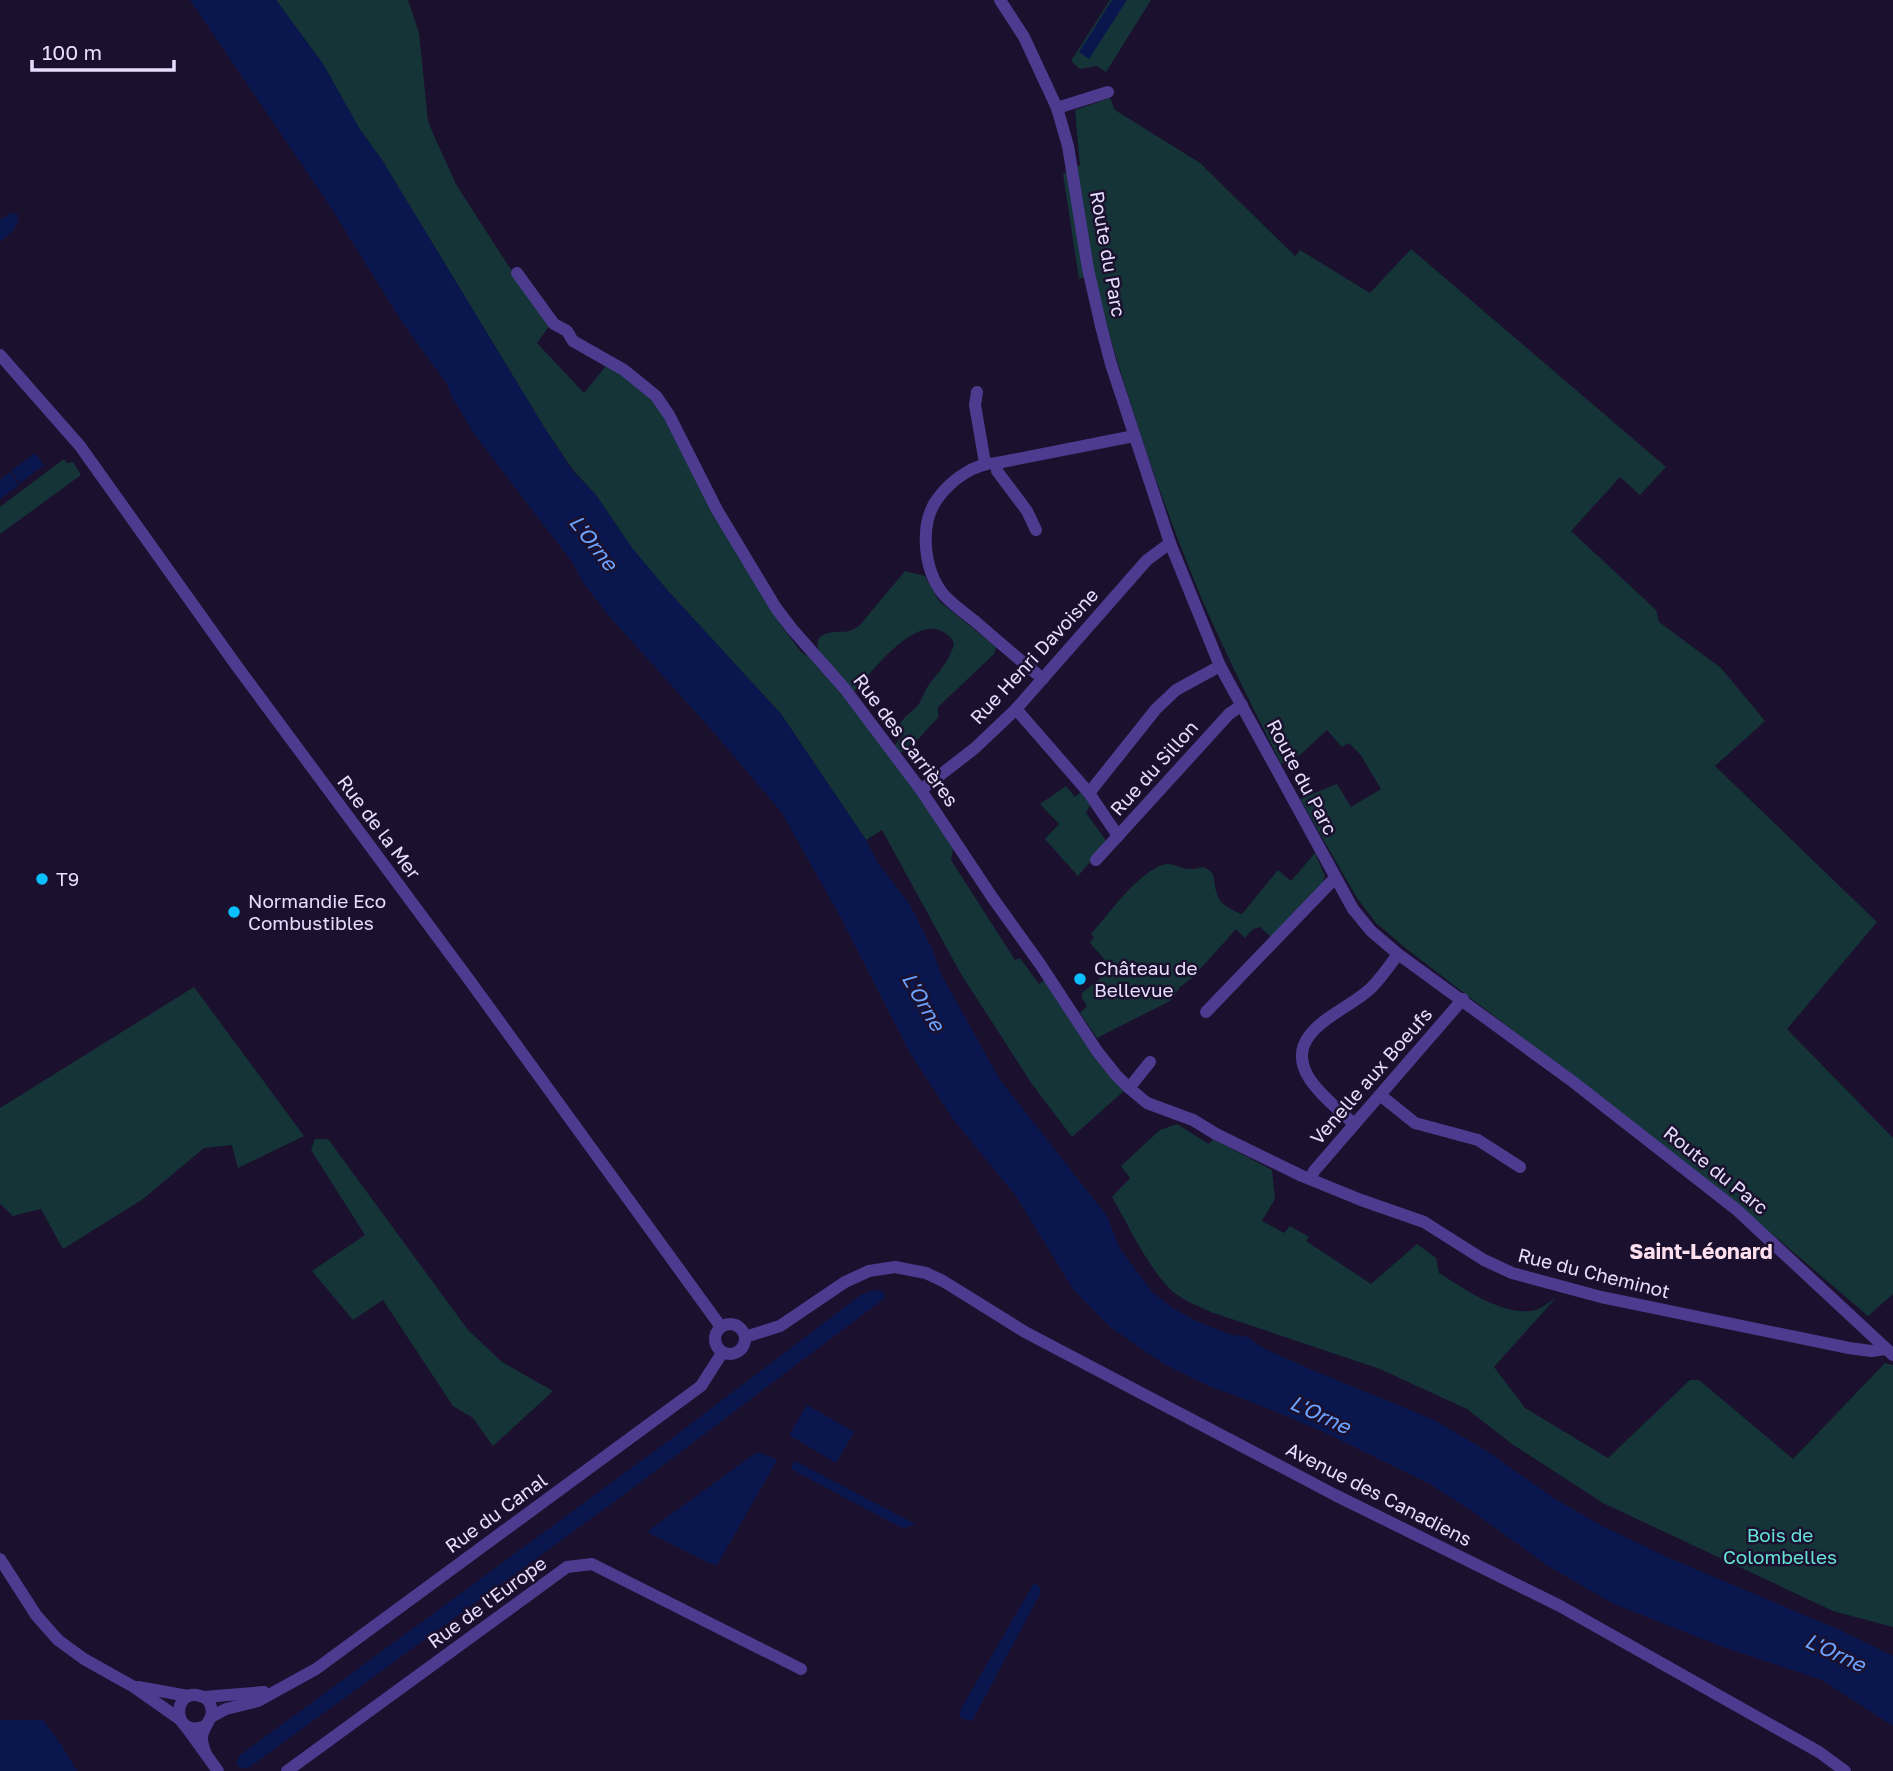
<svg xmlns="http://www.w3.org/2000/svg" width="1893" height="1771" viewBox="0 0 1893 1771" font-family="'Golos Text',sans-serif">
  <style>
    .green { fill: #143438 }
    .water { fill: #0a174e }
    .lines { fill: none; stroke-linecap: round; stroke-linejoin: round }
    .minor { stroke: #4c3b8e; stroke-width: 12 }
    .poi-dot { fill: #0abfff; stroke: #1b112e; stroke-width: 2.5 }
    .labels { text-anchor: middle; stroke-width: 5; stroke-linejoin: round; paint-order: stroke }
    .street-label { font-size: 19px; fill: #e7deff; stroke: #1b112e }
    .poi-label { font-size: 19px; fill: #e7deff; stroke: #1b112e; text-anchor: start }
    .park-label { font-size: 19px; fill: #64e5da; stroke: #1b112e }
    .water-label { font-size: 21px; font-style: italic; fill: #6ca3ff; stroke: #1b112e }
    .neighbourhood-label { font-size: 21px; font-weight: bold; fill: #ffe0ef; stroke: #1b112e }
  </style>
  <rect width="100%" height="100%" fill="#1b112e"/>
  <g class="green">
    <path d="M 276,0 L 408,0 L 419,33 L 428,121 L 434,136 L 457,186 L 526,293 L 550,325 L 537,343 L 584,393 L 606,366 L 627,377 L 658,406 L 705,498 L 783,628 L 801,652 L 810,658 L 834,684 L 920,796 L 953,849 L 951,860 L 1015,960 L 1020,958 L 1039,984 L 1046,979 L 1105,1071 L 1125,1090 L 1072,1137 L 1032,1084 L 961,974 L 882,830 L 866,840 L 781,714 L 668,591 L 632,548 L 596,495 L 573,470 L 544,427 L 382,160 L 359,128 L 323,64 Z"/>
    <path d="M 1110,0 L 1151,0 L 1106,72 L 1097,66 L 1080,69 L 1071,61 Z"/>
    <path d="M 1110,98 L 1115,110 L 1200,163 L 1295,256 L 1300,250 L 1370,293 L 1411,249 L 1666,467 L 1640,495 L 1620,477 L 1571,531 L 1656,610 L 1659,622 L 1721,668 L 1765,721 L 1715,766 L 1877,922 L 1787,1029 L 1893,1138 L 1893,1294 L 1868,1316 L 1717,1187 L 1408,950 L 1376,923 L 1357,898 L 1300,799 L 1337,784 L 1351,807 L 1381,789 L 1360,754 L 1349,743 L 1342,747 L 1327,730 L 1301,754 L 1281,764 C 1252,705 1221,646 1196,585 C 1155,484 1121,380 1093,275 L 1079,279 L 1063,174 L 1080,165 L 1075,110 Z"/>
    <path d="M 64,459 L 67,463 L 73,462 L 81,475 L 0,534 L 0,507 Z"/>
    <path d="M 905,571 L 925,576 L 939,601 L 996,647 L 994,654 L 938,707 L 938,718 C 926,728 913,750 899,753 L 894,746 L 903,735 L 900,724 C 904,716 912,712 918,705 C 922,700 924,692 928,686 C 936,675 947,664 952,650 C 955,645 954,641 949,636 C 919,607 871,673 853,693 C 844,683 796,640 829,633 C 843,630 847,635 860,625 Z"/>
    <path d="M 1066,786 L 1075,797 L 1081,792 L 1090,805 L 1086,813 L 1107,842 L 1078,876 L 1045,839 L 1059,824 L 1040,804 Z"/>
    <path d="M 1315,853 L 1325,876 L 1322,885 L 1272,938 L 1260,927 L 1253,929 L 1245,938 L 1236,929 L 1193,977 L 1180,987 L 1170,1001 L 1097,1038 L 1080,1013 L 1087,1006 L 1082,998 L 1082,993 C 1091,985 1112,974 1105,961 C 1101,953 1094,950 1090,942 L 1094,937 L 1091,934 C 1108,915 1142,867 1167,864 C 1175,864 1182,869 1189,869 C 1202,870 1201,862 1213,874 C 1217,899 1217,904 1242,914 L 1278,870 L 1291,881 Z"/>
    <path d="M 194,987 L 304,1136 L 238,1168 L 232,1145 L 204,1148 L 143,1199 L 63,1249 L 41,1209 L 13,1216 L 0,1204 L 0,1108 Z"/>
    <path d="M 1177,1124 L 1209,1144 L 1213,1139 L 1272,1170 L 1275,1199 L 1262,1221 L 1284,1233 L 1290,1226 L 1309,1237 L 1306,1241 L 1371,1284 L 1417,1244 L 1436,1258 L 1439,1273 C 1463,1288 1505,1318 1536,1310 C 1542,1308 1549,1302 1555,1299 L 1494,1367 L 1525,1408 L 1608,1458 L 1690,1380 L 1699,1380 L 1793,1459 L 1885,1363 L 1893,1365 L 1893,1627 L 1833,1611 L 1603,1503 L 1512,1444 L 1467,1409 L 1380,1369 L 1211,1312 C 1196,1305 1179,1299 1168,1287 C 1145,1262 1129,1226 1112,1197 L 1130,1178 L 1121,1166 L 1160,1130 Z"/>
    <path d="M 315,1139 L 328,1139 L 468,1330 L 502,1362 L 553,1391 L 493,1446 L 473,1418 L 453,1406 L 383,1300 L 353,1320 L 312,1271 L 365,1235 L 311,1150 Z"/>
  </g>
  <g class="water">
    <path d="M 190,0 L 276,0 L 323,64 L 359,128 L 382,160 L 544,427 L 572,470 L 596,495 L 632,548 L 668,591 L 781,714 L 866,840 L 878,863 L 910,905 L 933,951 L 941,974 L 1000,1080 L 1107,1216 L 1119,1247 L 1152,1292 L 1174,1309 L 1198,1322 L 1229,1334 L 1248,1337 L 1261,1347 L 1305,1367 L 1434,1420 L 1485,1450 L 1555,1499 L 1602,1526 L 1669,1558 L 1842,1631 L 1893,1656 L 1893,1726 L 1822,1680 L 1723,1647 L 1614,1604 L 1548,1566 L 1472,1511 L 1430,1484 L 1322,1431 L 1242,1398 L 1211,1387 L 1164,1364 L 1110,1327 L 1073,1289 L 1016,1196 L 953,1119 L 910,1053 L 841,918 L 782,813 L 717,736 L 609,616 L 584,584 L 572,562 L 475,435 L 451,395 L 447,384 L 402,322 L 328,203 Z"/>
    <path d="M 1112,0 L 1127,0 L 1089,59 L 1079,52 Z"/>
    <path d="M 11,213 L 18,215 C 20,227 8,235 0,242 L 0,220 Z"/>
    <path d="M 35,453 L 44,465 L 20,483 L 11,471 Z"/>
    <path d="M 10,472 L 19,485 L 0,499 L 0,480 Z"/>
    <path d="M 874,1290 L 883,1291 L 885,1298 L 614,1502 L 248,1768 L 240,1768 L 236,1763 L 239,1756 L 671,1439 L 862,1294 Z"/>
    <path d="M 807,1405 L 854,1432 L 836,1463 L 789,1435 Z"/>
    <path d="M 757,1452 L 776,1459 L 776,1462 L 717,1565 L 711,1564 L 649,1533 L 648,1531 Z"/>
    <path d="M 793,1462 L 797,1462 L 915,1524 L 905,1528 L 900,1527 L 791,1469 Z"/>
    <path d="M 1034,1583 L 1040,1587 L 1040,1594 L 972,1721 L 963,1719 L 959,1714 L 962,1707 Z"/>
    <path d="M 0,1720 L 43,1720 L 62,1746 L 77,1771 L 0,1771 Z"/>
  </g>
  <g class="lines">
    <g class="minor">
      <path d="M 1000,0 L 1024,37 L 1057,108 L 1068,146 L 1088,269 L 1101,326 L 1111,364 L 1170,543 L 1220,666 L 1353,909 L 1371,931 L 1398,954 L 1572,1081 L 1737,1210 L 1893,1355"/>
      <path d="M 1057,108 L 1108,92"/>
      <path d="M 517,273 L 554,324 L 567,331 L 573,341 L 624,370 L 656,396 L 669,415 L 717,510 L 776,608 L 792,629 L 845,689 L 921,790 L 992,897 L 1040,964 L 1097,1051 L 1116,1075 L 1129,1088 L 1147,1103 L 1193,1120 L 1216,1134 L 1302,1176 L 1361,1200 L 1424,1222 L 1484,1260 L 1512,1273 L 1601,1297 L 1849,1348 L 1871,1351 L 1886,1349"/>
      <path d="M 0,355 L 80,446 L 236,665 L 470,981 L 721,1327"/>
      <path d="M 977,392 L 975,405 L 985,463"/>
      <path d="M 997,463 L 997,471 L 1027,511 L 1036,530"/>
      <path d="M 1043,679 C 1021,661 999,642 977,623 C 966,614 953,605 944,595 C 923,570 919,523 938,498 C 951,480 975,463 997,463 L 1134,436"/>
      <path d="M 1016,709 L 1089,793 L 1156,709 L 1176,690 L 1220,666"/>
      <path d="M 921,790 L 975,748 L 1016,709 L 1147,560 L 1170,543"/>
      <path d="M 1089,793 L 1118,836"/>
      <path d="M 1096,860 L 1229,714 L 1242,705"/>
      <path d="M 1206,1012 L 1335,878"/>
      <path d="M 1129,1088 L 1150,1062"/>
      <path d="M 1380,1095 L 1415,1123 L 1478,1140 L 1520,1167"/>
      <path d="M 1354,1124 C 1339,1110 1320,1095 1309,1078 C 1280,1031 1347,1012 1371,988 C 1381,978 1390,965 1398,954"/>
      <path d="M 1310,1179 L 1314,1171 L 1463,999"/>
      <circle cx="730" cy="1339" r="15"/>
      <path d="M 745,1337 L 780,1326 L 845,1282 L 869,1271 L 895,1267 L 926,1273 L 943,1281 L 1025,1332 L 1335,1495 L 1560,1606 L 1819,1752 L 1845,1771"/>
      <path d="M 0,1559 L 36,1615 L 58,1640 L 84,1659 L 134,1687 L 181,1720"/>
      <path d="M 138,1687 L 188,1696"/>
      <path d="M 204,1697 L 264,1692"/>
      <path d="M 211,1717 L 226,1709 L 258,1701 L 316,1669 L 701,1386 L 722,1353"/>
      <path d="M 184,1724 L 218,1771"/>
      <path d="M 205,1726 C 171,1740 172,1687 200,1696 C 206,1697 210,1702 211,1707 C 215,1719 202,1726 202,1738 C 202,1743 204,1749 206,1754"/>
      <path d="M 287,1771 L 567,1567 L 592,1564 L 801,1669"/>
    </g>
  </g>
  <g class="poi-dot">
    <circle cx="42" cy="879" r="7"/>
    <circle cx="234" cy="912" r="7"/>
    <circle cx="1080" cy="979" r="7"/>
  </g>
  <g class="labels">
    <g class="street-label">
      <text transform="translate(1108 254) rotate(80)" y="7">Route du Parc</text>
      <text transform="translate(1034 656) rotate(-47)" y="7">Rue Henri Davoisne</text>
      <text transform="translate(906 740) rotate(53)" y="7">Rue des Carrières</text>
      <text transform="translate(1154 768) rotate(-48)" y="7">Rue du Sillon</text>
      <text transform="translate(1302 777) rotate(62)" y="7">Route du Parc</text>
      <text transform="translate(379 827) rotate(53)" y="7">Rue de la Mer</text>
      <text transform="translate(1371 1076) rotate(-49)" y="7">Venelle aux Boeufs</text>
      <text transform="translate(1716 1170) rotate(39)" y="7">Route du Parc</text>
      <text transform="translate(1594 1273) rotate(14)" y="7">Rue du Cheminot</text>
      <text transform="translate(1379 1494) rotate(27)" y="7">Avenue des Canadiens</text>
      <text transform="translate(496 1513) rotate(-36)" y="7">Rue du Canal</text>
      <text transform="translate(487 1602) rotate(-36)" y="7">Rue de l'Europe</text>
    </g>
    <g class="poi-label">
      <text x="56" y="886">T9</text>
      <text x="248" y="908">Normandie Eco<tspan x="248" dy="22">Combustibles</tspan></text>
      <text x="1094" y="975">Château de<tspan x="1094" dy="22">Bellevue</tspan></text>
    </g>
    <g class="park-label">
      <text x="1780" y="1542">Bois de<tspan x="1780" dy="22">Colombelles</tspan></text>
    </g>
    <g class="water-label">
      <text transform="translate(593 543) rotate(52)" y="7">L'Orne</text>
      <text transform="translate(923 1002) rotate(60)" y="7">L'Orne</text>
      <text transform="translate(1320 1415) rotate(25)" y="7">L'Orne</text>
      <text transform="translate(1835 1653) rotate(25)" y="7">L'Orne</text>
    </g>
    <g class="neighbourhood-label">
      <text x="1701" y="1259">Saint-Léonard</text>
    </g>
  </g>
  <path d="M32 60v10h142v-10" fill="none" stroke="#e7deff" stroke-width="3.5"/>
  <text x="42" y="60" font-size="21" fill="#e7deff" stroke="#1b112e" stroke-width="5" paint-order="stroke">100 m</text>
</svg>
